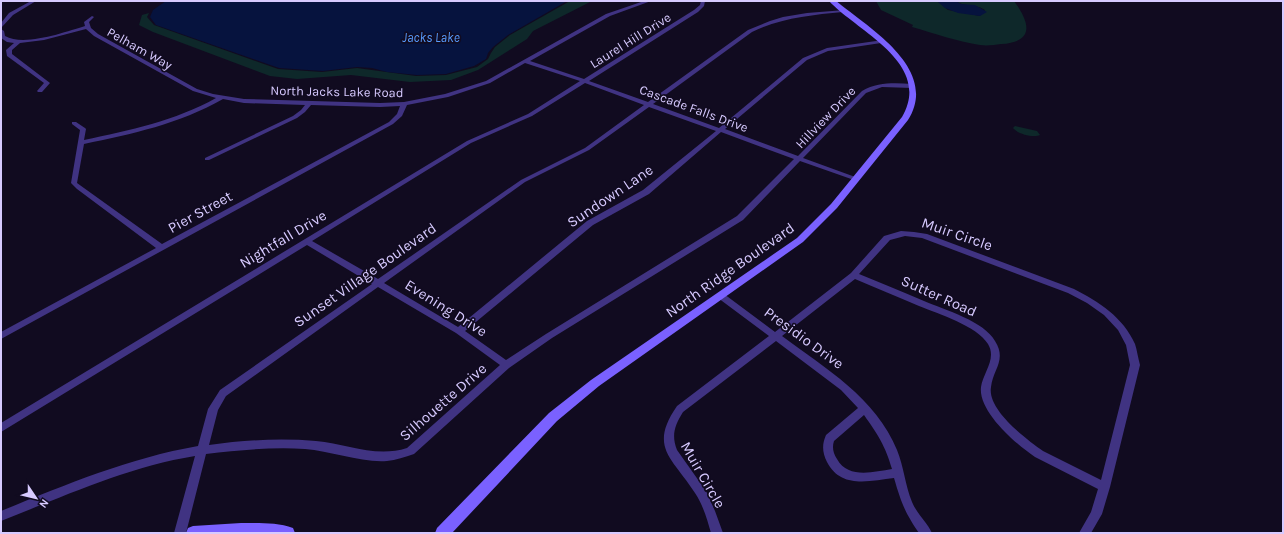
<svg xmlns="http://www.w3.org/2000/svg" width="1284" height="534" viewBox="0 0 1284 534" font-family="Karla,sans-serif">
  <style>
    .green { fill: #0e282a }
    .water { fill: #06133e }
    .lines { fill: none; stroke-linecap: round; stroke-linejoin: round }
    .street { fill: #403382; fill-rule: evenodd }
    .secondary { fill: #7a61ff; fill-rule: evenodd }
    .labels { text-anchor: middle; stroke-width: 3.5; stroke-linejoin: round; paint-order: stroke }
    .far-water-label { font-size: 13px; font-style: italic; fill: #589cff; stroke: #110b20 }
    .far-street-label { font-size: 13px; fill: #d7caff; stroke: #110b20 }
    .street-label { font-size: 15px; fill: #d7caff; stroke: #110b20 }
  </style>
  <rect width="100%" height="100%" fill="#110b20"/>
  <g class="green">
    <path d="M 570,1 L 592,1 L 533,31 L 527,39 L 478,70 L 451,80 L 410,82 L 351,75 L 297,79 L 270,76 L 153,32 L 139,25 L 142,15 L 149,13 L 147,17 L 154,25 L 278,69 L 322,72 L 357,68 L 416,76 L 446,75 L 477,67 L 488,59 L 491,53 L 495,47 L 510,35 Z"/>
    <path d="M 876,1 L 937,1 L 948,10 L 980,16 L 985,10 C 974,3 963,7 956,1 L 1014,1 C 1030,23 1035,42 1001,44 C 994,45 987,46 980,45 C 959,42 933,33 912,27 L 913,25 L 881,10 Z"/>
    <path d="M 1015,126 L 1037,131 L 1040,135 C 1033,138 1018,134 1013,128 Z"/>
  </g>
  <g class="water">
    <path d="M 166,1 L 567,1 L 508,35 L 493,47 L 488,53 L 486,59 L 474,66 L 446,74 L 417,75 L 387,72 L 372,68 L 357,67 L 323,71 L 279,68 L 156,25 L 150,17 L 153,10 Z"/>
    <path d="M 937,1 L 956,1 L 961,4 L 975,5 L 987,12 L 980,16 L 958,13 L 945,8 Z"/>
  </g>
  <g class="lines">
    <g class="street">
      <path d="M 31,1 L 36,1 L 13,15 L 1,28 L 1,23 L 9,13 Z"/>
      <path d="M 644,1 L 651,1 L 610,16 L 530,61 L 584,79 L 694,10 L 700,5 L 701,1 L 705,1 L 704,6 L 698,12 L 589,81 L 648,102 L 748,30 L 770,21 L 783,17 L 807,13 L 845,10 L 845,12 L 843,12 C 811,15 781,18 752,32 L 653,104 L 719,128 L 803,58 L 827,48 L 883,40 L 883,42 L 881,43 L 828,51 L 807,60 L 725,129 L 798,156 L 862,91 C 878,82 894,83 912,84 L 915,86 L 912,88 L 882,87 L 866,93 L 803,158 L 858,178 L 859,179 L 858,180 L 854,180 L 800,161 L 743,220 L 552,338 L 509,368 L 414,454 C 405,457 396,460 387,461 C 362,463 331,451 305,449 C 272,447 239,450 206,454 L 186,533 L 174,533 L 195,456 C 127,467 65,496 1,521 L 1,511 C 65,485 129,458 198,446 L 208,409 L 220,390 L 372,284 L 307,245 L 1,432 L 1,423 L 467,141 L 528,114 L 580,81 L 525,63 L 490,83 L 448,97 L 407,105 L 402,116 L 393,124 L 1,339 L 1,332 L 156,248 L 77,189 L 71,183 L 80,130 L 72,124 L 72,122 L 76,122 L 85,128 L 86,129 L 84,140 C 130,130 175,121 216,98 L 193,91 L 94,36 L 86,29 L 44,40 L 20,43 L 12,50 L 12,54 L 50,83 L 42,92 L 38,92 L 37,91 L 44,83 L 7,56 L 6,50 L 14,43 L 7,42 L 1,38 L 1,29 L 4,31 L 5,36 C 24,47 65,32 85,26 L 84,22 L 92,16 L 94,17 L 89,22 L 91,28 L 98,34 L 197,89 L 213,94 L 244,99 L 380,103 L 404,102 L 445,94 L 486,81 L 606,14 ZM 585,83 L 644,105 L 585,148 L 521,180 L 378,279 L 312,241 L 471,143 L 532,116 ZM 223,99 L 244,103 L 305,105 L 301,110 L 293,116 L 205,158 L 205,160 L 209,160 L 297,118 L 305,112 L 311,105 L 380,107 L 400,106 L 397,114 L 389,122 L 162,244 L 77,183 L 84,144 C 132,134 179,124 223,99 ZM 649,107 L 716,131 L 643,190 L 587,221 L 458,327 L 384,283 L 525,182 L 589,150 ZM 721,132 L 794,159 L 737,216 L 546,334 L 506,360 L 465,331 L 593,225 L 649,194 ZM 378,287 L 456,333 L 500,365 L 407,448 C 376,458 347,444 316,441 C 280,438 244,440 209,445 L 218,410 L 226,396 Z"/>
      <path d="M 901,231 L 914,232 L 927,234 L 1074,289 C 1099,302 1123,317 1135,344 C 1137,350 1138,358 1140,365 L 1110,487 L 1102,514 L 1091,533 L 1079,533 L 1091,512 L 1098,489 L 1035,457 C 1017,445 978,412 981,387 C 983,373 997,359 988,344 C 977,326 939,314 919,306 C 898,297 876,288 855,279 L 782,336 C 825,368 876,398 897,450 C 904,467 905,485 912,502 C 917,514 927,522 932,533 L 919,533 C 905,513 901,502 894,478 C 869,481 841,489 827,462 C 822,452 822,444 826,435 L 858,408 L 841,390 L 776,341 L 683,412 C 675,425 671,435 677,450 L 706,491 L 715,511 L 723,533 L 711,533 C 707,519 703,505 695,493 C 673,458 648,448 677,406 L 769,336 L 718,298 L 717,296 L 718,294 L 724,294 L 775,332 L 851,273 L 884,236 ZM 905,236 L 922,238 L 1068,293 L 1087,303 L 1104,315 L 1118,330 L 1126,345 L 1130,365 L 1101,480 L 1043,451 C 1026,439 987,410 991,387 C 993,369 1007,360 995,341 C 984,321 945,310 924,301 C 903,292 881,283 859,274 L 890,240 ZM 864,415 C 878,435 885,445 892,469 C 873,472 848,479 837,459 C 833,453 832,447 834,441 Z"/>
    </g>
    <g class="secondary">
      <path d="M 829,1 L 836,1 C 869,28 940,69 908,120 L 837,208 L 803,242 L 599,386 L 557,421 L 452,533 L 435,533 L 437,528 L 549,413 L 591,380 L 797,238 L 831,204 L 902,117 C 933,63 858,32 829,1 Z"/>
      <path d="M 241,523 C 258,523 277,522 293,528 L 295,533 L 186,533 L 188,528 L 193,526 Z"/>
    </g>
  </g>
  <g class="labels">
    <g class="far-water-label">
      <text x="431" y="42">Jacks Lake</text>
    </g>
    <g class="far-street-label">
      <text transform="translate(630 40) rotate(-32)" y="5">Laurel Hill Drive</text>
      <text transform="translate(140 48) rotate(29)" y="5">Pelham Way</text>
      <text transform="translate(337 91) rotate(1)" y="5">North Jacks Lake Road</text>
      <text transform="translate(694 108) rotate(20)" y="5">Cascade Falls Drive</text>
      <text transform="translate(825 117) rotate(-46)" y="5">Hillview Drive</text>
    </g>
    <g class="street-label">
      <text transform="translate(610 196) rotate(-34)" y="5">Sundown Lane</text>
      <text transform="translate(200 212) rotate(-29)" y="5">Pier Street</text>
      <text transform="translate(957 234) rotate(19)" y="5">Muir Circle</text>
      <text transform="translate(283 239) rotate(-31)" y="5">Nightfall Drive</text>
      <text transform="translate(730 270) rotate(-35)" y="5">North Ridge Boulevard</text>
      <text transform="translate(365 275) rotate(-35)" y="5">Sunset Village Boulevard</text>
      <text transform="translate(939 296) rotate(24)" y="5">Sutter Road</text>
      <text transform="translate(446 308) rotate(32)" y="5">Evening Drive</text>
      <text transform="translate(804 338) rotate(36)" y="5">Presidio Drive</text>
      <text transform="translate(443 402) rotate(-41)" y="5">Silhouette Drive</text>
      <text transform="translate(703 475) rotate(60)" y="5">Muir Circle</text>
    </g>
  </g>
  <rect width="1284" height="534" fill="none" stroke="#d7caff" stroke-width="4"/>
  <g transform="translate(36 498) rotate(125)" stroke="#110b20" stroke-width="3" paint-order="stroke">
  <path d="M0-3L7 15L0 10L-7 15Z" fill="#d7caff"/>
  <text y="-6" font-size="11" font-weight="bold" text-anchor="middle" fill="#d7caff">N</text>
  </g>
</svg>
